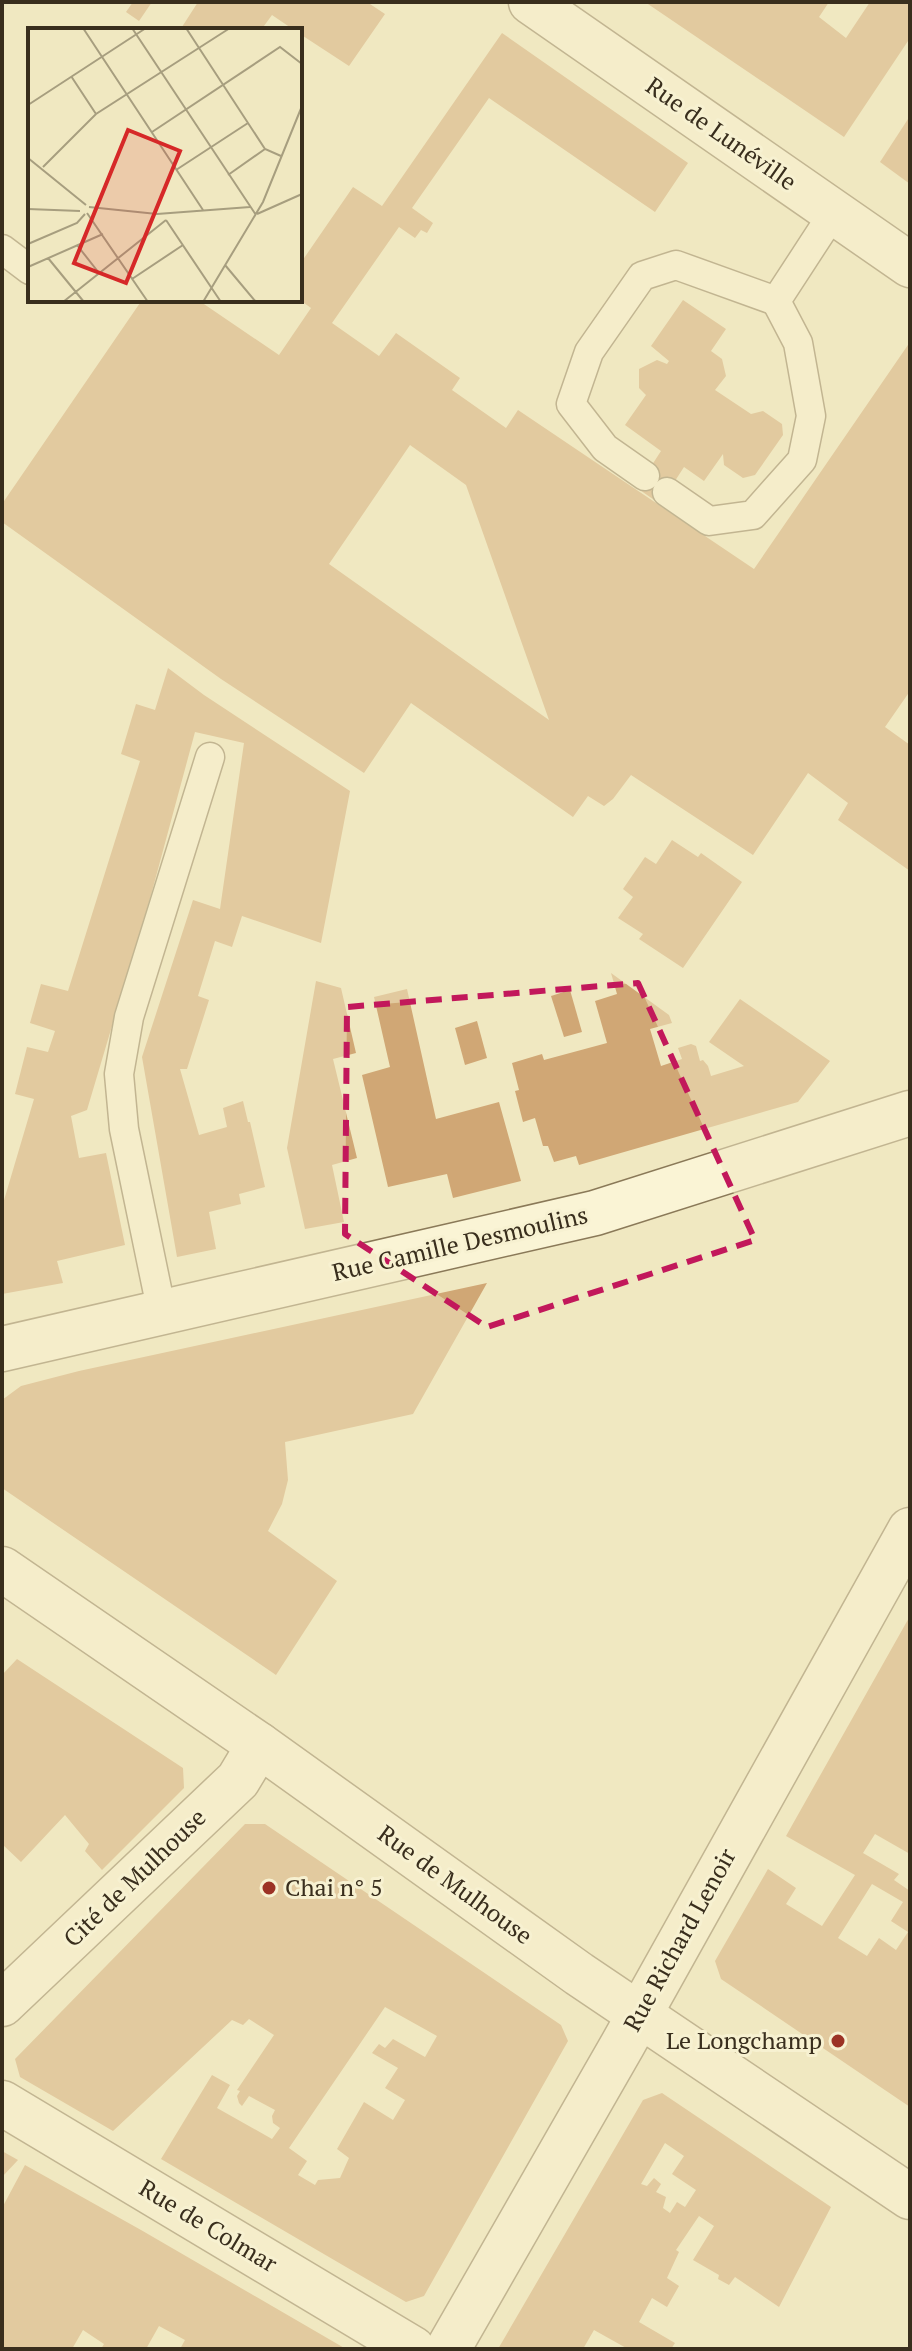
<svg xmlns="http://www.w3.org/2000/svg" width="912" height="2351" viewBox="0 0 912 2351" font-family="'PT Serif',serif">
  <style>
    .building { fill: #d0a775; fill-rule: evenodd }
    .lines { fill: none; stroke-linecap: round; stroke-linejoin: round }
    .lane-casing { stroke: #8a7958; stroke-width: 31 }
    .street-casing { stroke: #8a7958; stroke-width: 47 }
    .lane { stroke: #faf4d5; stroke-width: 28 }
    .street { stroke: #faf4d5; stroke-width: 44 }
    .marked { fill: none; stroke: #c2185b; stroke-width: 6; stroke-dasharray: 16 10; stroke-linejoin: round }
    .poi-dot { fill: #9c3325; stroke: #f7f1d1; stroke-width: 3 }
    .labels { text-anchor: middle; stroke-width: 6; stroke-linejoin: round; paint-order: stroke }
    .street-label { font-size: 24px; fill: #392e1d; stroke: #f7f1d1 }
    .poi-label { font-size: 24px; fill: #392e1d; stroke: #f7f1d1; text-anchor: start }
    .inset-road { fill: none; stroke: #a79e7f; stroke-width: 2 }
    .view { fill: #d62828; fill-opacity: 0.15; stroke: #d62828; stroke-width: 4 }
    .inset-edge { fill: none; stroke: #392e1d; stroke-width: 4 }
  </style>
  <rect width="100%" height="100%" fill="#f0e8c1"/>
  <g class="building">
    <path d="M 133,2 L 152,2 L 139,21 L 126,12 Z"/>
    <path d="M 198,2 L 367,2 L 385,14 L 349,66 L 300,34 L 300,30 L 294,30 L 272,15 L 261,30 L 180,30 Z"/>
    <path d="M 645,2 L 829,2 L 819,17 L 846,38 L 870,2 L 910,2 L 910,38 L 844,137 Z"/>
    <path d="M 502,33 L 688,163 L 655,212 L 489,98 L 412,208 L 433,223 L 427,233 L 421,230 L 415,238 L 399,227 L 332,323 L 379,356 L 396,333 L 460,378 L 452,390 L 506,428 L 518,410 L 754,569 L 910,342 L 910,691 L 885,727 L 910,745 L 910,871 L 838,820 L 848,803 L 808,773 L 753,855 L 631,775 L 613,799 L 604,806 L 588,796 L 573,817 L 411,703 L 364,773 L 221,679 L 2,522 L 2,504 L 142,300 L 198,300 L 279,355 L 311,308 L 300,300 L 300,264 L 353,187 L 382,206 ZM 410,445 L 466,485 L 549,720 L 329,564 Z"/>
    <path d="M 910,116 L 910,184 L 880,162 Z"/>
    <path d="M 683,300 L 726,329 L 711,351 L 722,359 L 726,376 L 715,390 L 751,414 L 763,411 L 782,424 L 783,435 L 755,475 L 743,478 L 724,465 L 723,454 L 704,481 L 684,467 L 660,504 L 637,488 L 661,451 L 625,425 L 646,395 L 639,388 L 639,369 L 657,360 L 667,364 L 669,361 L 651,346 Z"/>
    <path d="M 168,668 L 204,695 L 350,791 L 321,943 L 242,916 L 232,947 L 215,941 L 198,996 L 209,1000 L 187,1069 L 180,1069 L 199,1135 L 227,1127 L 223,1108 L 243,1101 L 248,1122 L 250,1122 L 265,1187 L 239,1194 L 241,1204 L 209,1212 L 216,1249 L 177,1257 L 142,1057 L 193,900 L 220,909 L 244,743 L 195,732 L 151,895 L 87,1110 L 71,1116 L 79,1158 L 106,1153 L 125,1245 L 57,1261 L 63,1283 L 2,1294 L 2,1207 L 34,1099 L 15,1094 L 27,1047 L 48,1052 L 55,1031 L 30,1023 L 41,984 L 68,991 L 140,761 L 121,754 L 136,704 L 155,710 Z"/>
    <path d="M 672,840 L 698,857 L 701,853 L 742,882 L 683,968 L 639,939 L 643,934 L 618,918 L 633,897 L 623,889 L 645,857 L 656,864 Z"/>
    <path d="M 611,973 L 669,1015 L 672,1023 L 650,1029 L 661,1066 L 682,1059 L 678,1048 L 691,1044 L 696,1046 L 700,1061 L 703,1060 L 708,1066 L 711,1076 L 744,1066 L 709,1042 L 740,999 L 830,1061 L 798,1102 L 579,1165 L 576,1156 L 554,1162 L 548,1146 L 543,1146 L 535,1118 L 523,1122 L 515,1091 L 519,1090 L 512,1063 L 542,1054 L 544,1060 L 607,1043 L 595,1001 L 617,994 Z"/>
    <path d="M 316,981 L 341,988 L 356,1053 L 333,1059 L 357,1158 L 332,1165 L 344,1222 L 305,1229 L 287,1148 Z"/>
    <path d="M 407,989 L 436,1119 L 499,1102 L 521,1181 L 453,1198 L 447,1174 L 388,1187 L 362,1075 L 390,1067 L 374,997 Z"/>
    <path d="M 570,990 L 582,1032 L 564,1037 L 551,996 Z"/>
    <path d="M 477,1021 L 487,1058 L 465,1065 L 455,1028 Z"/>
    <path d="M 487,1283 L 413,1414 L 285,1442 L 288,1480 L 282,1504 L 268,1531 L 337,1581 L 276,1675 L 2,1488 L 2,1400 L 21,1386 L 79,1371 Z"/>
    <path d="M 910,1616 L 910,1854 L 875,1834 L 863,1853 L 899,1874 L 894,1880 L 910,1891 L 910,2107 L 721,1979 L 715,1961 L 768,1869 L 796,1888 L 786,1904 L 822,1926 L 855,1875 L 786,1836 ZM 872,1884 L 903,1902 L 891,1921 L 908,1932 L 896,1950 L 879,1938 L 867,1956 L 838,1938 Z"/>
    <path d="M 17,1659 L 183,1768 L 184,1788 L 102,1870 L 85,1851 L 89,1844 L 65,1815 L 21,1862 L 2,1844 L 2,1675 Z"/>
    <path d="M 245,1824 L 265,1824 L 561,2025 L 568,2041 L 424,2296 L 406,2302 L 161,2159 L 212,2075 L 230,2085 L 217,2108 L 272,2139 L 280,2128 L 273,2123 L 272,2116 L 275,2110 L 249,2096 L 242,2106 L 239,2103 L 237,2096 L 240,2091 L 237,2090 L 274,2035 L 249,2019 L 243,2025 L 232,2020 L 113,2131 L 20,2077 L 15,2059 ZM 385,2007 L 437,2036 L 425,2057 L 393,2039 L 385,2048 L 379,2044 L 372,2053 L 398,2068 L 385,2088 L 405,2100 L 393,2120 L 364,2102 L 337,2149 L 349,2158 L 340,2178 L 318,2180 L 315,2185 L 298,2175 L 307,2161 L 289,2148 Z"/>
    <path d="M 662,2093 L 831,2207 L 779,2307 L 735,2277 L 729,2285 L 718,2279 L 719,2275 L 693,2260 L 714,2226 L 699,2216 L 676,2250 L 679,2252 L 667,2278 L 679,2286 L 667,2307 L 652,2298 L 639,2322 L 675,2343 L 671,2349 L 628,2349 L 594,2330 L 583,2349 L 498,2349 L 643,2100 ZM 665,2143 L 684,2156 L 672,2174 L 696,2190 L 685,2207 L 677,2202 L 670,2213 L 663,2208 L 666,2197 L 656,2192 L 661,2184 L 654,2178 L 647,2186 L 641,2184 Z"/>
    <path d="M 2,2151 L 18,2160 L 2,2177 Z"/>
    <path d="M 25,2165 L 141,2230 L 346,2349 L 180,2349 L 185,2340 L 159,2326 L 146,2349 L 101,2349 L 104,2344 L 83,2330 L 72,2349 L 2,2349 L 2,2208 Z"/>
  </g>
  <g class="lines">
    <g class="lane-casing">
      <g id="lane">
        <path d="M 2,249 L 30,270"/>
        <path d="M 645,476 L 605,448 L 571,404 L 589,352 L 642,276 L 676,265 L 776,301"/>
        <path d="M 667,492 L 709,521 L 753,515 L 802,460 L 811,416 L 798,343 L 776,301 L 834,212"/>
        <path d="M 162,1313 L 124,1129 L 119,1074 L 129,1017 L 210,757"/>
      </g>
    </g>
    <g class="street-casing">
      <g id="street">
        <path d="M 531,2 L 910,265"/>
        <path d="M 2,1349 L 595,1213 L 910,1113"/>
        <path d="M 2,1569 L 259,1745 L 579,1974 L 910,2197"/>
        <path d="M 2,2004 L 238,1780 L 259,1745"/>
        <path d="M 2,2103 L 413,2349"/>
        <path d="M 448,2349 L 623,2044 L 910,1530"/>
      </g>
    </g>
    <use href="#lane" class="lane"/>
    <use href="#street" class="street"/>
  </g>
  <path d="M0 0H912V2351H0ZM 638,983 L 755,1240 L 487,1327 L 345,1234 L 347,1007 Z" fill="#f0e8c1" fill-opacity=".55" fill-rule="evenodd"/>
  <path class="marked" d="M 638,983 L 755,1240 L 487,1327 L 345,1234 L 347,1007 Z"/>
  <g class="poi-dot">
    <circle cx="269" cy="1888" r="8"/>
    <circle cx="838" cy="2041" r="8"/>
  </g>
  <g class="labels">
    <g class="street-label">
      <text transform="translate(721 134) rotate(35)" y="8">Rue de Lunéville</text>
      <text transform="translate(460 1244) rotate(-13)" y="8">Rue Camille Desmoulins</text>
      <text transform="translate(135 1878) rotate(-44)" y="8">Cité de Mulhouse</text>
      <text transform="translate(455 1885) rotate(36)" y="8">Rue de Mulhouse</text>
      <text transform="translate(680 1940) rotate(-61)" y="8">Rue Richard Lenoir</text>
      <text transform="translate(208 2226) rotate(31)" y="8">Rue de Colmar</text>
    </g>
    <g class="poi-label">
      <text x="285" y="1896">Chai n° 5</text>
      <text x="822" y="2049" text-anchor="end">Le Longchamp</text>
    </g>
  </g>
  <g transform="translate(28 28)">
    <rect width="274" height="274" fill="#f0e8c1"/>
    <path class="inset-road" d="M 55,0 L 175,182M 104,0 L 228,187M 158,0 L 237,121 L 253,128M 43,48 L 68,86M 0,77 L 118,0M 124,104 L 252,19 L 274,36M 0,130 L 58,177M 15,139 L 68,86 L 202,0M 148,142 L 220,95M 200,147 L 237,121M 61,179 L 129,186 L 222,179M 0,181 L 52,183M 59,185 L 120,274M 229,186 L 274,166M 138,192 L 193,274M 0,216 L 49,195 L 57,186M 49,217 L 71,245M 20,230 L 56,274M 197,237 L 228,274M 0,239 L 75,206M 104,251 L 155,217M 35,274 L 138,192M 175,274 L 235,174 L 274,78"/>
    <path class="view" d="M 100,102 L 152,123 L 98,255 L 46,235 Z"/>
    <rect width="274" height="274" class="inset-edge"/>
  </g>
  <rect width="912" height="2351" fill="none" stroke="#392e1d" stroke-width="8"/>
</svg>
